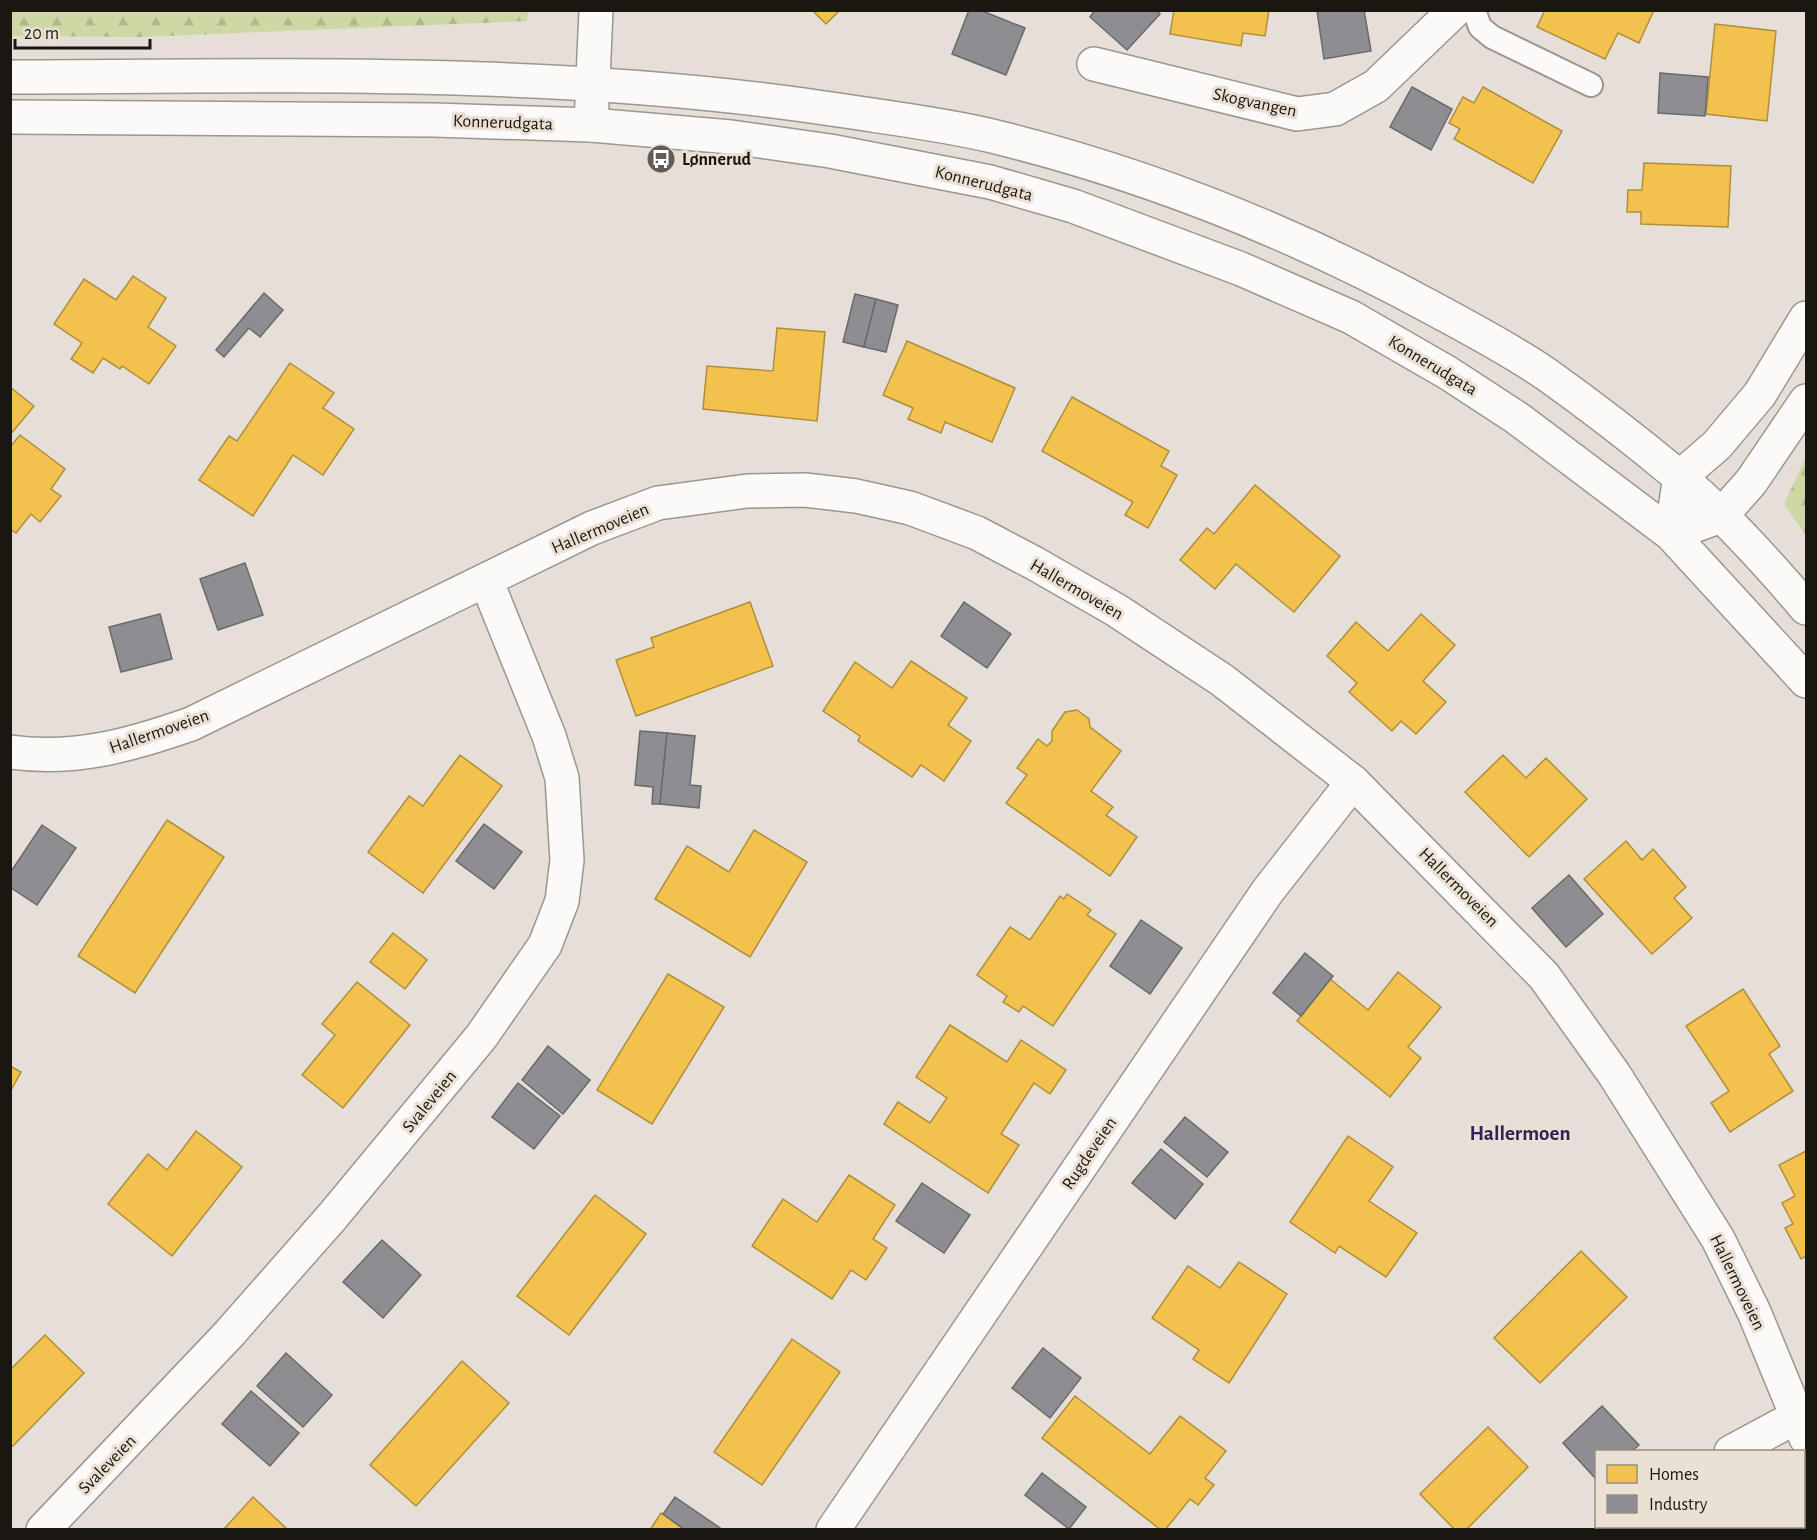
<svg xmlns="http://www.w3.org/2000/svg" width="1817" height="1540" viewBox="0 0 1817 1540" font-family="'Alegreya Sans',sans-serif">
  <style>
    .forest { fill: url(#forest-firs) }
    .homes { fill: #f2c14e; stroke: #b18e3c; stroke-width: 1.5 }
    .industry { fill: #8d8d92; stroke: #6a696c; stroke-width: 1.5 }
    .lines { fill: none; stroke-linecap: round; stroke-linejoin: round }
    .lane-casing { stroke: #9b9690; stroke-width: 26 }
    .street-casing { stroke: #9b9690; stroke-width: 36 }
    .secondary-casing { stroke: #9b9690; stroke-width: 36 }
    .lane { stroke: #fbfaf9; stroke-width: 22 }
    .street { stroke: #fbfaf9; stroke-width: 33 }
    .secondary { stroke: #fbfaf9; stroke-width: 33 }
    .labels { text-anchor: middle; stroke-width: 6; stroke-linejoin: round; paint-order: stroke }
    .street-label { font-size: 18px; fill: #1a1612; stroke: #eae0d3 }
    .poi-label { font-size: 18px; font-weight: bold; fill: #1a1612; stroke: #eae0d3; text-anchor: start }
    .quarter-label { font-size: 21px; font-weight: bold; fill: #351f59; stroke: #eae0d3 }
  </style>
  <defs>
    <pattern id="forest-firs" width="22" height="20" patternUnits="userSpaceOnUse" patternTransform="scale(1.5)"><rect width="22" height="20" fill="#cdd8a4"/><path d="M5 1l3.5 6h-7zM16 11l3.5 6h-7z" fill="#afb98c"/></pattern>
  </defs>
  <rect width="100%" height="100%" fill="#e5dfd8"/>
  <g class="forest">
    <path d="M 11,10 L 528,10 L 528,11 L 527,21 L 141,37 L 11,36 Z"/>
    <path d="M 1806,457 L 1806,535 L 1784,504 Z"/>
  </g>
  <g class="homes">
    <path d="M 812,10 L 840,10 L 826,24 Z"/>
    <path d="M 1174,10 L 1269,10 L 1265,36 L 1243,33 L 1241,46 L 1170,34 Z"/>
    <path d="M 1545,10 L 1654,10 L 1639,43 L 1618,33 L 1605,59 L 1537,27 Z"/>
    <path d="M 1715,24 L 1776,31 L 1767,121 L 1706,114 Z"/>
    <path d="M 1483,87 L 1562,131 L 1533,183 L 1454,139 L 1460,129 L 1449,123 L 1463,97 L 1474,103 Z"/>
    <path d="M 1644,163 L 1731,166 L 1728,227 L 1641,224 L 1641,212 L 1627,212 L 1628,190 L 1642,190 Z"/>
    <path d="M 133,276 L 166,298 L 148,327 L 176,346 L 149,384 L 122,366 L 120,369 L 103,358 L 93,373 L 71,359 L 82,343 L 54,324 L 84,279 L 116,300 Z"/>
    <path d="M 777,328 L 825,332 L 817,421 L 703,409 L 707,366 L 773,371 Z"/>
    <path d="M 907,341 L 1015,388 L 992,442 L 945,422 L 941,433 L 908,419 L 913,408 L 883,395 Z"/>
    <path d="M 290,363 L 334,393 L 323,408 L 354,429 L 323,475 L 293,455 L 253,516 L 199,480 L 229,436 L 237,441 Z"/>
    <path d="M 10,387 L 34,406 L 10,435 Z"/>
    <path d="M 1072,397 L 1169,451 L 1161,466 L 1177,475 L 1148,528 L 1125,515 L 1133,502 L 1042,451 Z"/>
    <path d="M 20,435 L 65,469 L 51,489 L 61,496 L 40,522 L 31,514 L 16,533 L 10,529 L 10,447 Z"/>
    <path d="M 1255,485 L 1340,556 L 1294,612 L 1236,564 L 1215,589 L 1180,560 L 1207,528 L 1214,534 Z"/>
    <path d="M 750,602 L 773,666 L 636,716 L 616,660 L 654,647 L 651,638 Z"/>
    <path d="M 1421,614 L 1455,645 L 1423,681 L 1446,702 L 1416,734 L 1401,721 L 1392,731 L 1349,692 L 1357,683 L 1327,656 L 1356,622 L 1388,651 Z"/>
    <path d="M 911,661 L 967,698 L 948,725 L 971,741 L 944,781 L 921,765 L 912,777 L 858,741 L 860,736 L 823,711 L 855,662 L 892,688 Z"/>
    <path d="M 1077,710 L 1089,719 L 1090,727 L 1121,751 L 1091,791 L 1113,807 L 1106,815 L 1137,837 L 1110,876 L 1006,803 L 1027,775 L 1017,768 L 1038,739 L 1047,746 L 1052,741 L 1052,731 L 1065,712 Z"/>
    <path d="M 460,755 L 502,786 L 423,893 L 368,852 L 409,796 L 423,806 Z"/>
    <path d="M 1503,755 L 1526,778 L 1546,758 L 1587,799 L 1529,857 L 1465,792 Z"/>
    <path d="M 167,820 L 224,857 L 135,993 L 78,956 Z"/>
    <path d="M 754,830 L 807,862 L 750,957 L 655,899 L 687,846 L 729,872 Z"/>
    <path d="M 1626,841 L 1642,860 L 1653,849 L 1686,887 L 1674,898 L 1692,918 L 1652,954 L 1584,879 Z"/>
    <path d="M 1067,894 L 1091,910 L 1087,915 L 1116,934 L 1053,1026 L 1023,1006 L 1019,1012 L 1003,1002 L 1007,996 L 977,975 L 1010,927 L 1030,940 L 1060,896 L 1064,899 Z"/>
    <path d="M 393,933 L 427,960 L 405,989 L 370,962 Z"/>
    <path d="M 1398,972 L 1441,1007 L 1408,1047 L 1421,1058 L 1390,1097 L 1297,1021 L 1330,979 L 1368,1010 Z"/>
    <path d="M 668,974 L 724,1007 L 652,1124 L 597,1090 Z"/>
    <path d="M 357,982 L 410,1025 L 343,1108 L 302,1075 L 335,1035 L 322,1024 Z"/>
    <path d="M 1743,989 L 1780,1046 L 1769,1054 L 1793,1091 L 1730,1132 L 1711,1103 L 1729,1091 L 1686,1026 Z"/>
    <path d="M 950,1025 L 1007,1062 L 1021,1040 L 1066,1070 L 1050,1094 L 1034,1083 L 1001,1134 L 1019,1145 L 988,1193 L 884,1124 L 898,1102 L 930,1123 L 947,1098 L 916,1077 Z"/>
    <path d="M 10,1066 L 21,1072 L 10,1092 Z"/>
    <path d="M 196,1131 L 242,1167 L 172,1256 L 108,1204 L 148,1154 L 167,1170 Z"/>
    <path d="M 1348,1136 L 1393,1167 L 1369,1201 L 1417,1233 L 1386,1277 L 1339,1246 L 1335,1253 L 1290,1222 Z"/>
    <path d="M 1806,1151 L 1806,1256 L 1801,1259 L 1785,1228 L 1793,1224 L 1782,1203 L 1795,1196 L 1779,1165 Z"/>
    <path d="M 849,1175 L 895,1205 L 873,1239 L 887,1248 L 866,1280 L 851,1270 L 832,1299 L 752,1246 L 783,1199 L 817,1222 Z"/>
    <path d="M 595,1195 L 646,1234 L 569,1335 L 517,1296 Z"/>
    <path d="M 1581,1251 L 1627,1297 L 1540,1383 L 1494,1338 Z"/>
    <path d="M 1239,1262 L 1287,1294 L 1229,1383 L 1193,1359 L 1199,1350 L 1152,1318 L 1188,1266 L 1220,1288 Z"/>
    <path d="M 45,1335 L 84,1373 L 13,1446 L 10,1444 L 10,1370 Z"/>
    <path d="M 792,1339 L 840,1372 L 762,1485 L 714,1452 Z"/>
    <path d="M 462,1361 L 509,1403 L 416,1506 L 370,1465 Z"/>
    <path d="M 1075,1396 L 1150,1454 L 1180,1416 L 1226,1451 L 1205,1478 L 1214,1485 L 1198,1505 L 1190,1499 L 1165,1530 L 1161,1530 L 1042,1438 Z"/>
    <path d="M 1488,1427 L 1528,1467 L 1466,1530 L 1455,1530 L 1420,1494 Z"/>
    <path d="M 253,1497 L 288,1530 L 223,1530 Z"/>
    <path d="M 661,1513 L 663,1514 L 685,1530 L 650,1530 Z"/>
  </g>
  <g class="industry">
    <path d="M 969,10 L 980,10 L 1025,28 L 1006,75 L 952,54 Z"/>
    <path d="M 1095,10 L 1156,10 L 1160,14 L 1127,50 L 1090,17 Z"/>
    <path d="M 1364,10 L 1371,51 L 1324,59 L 1317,11 Z"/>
    <path d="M 1660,73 L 1708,77 L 1705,116 L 1658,113 Z"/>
    <path d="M 1412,87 L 1452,109 L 1431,150 L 1390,127 Z"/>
    <path d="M 264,293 L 283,310 L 260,337 L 249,328 L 224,357 L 216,350 Z"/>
    <path d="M 855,294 L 876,299 L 864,347 L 843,342 Z"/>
    <path d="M 876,299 L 898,305 L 886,352 L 864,347 Z"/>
    <path d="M 245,563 L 263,615 L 218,630 L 200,579 Z"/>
    <path d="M 964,602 L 1011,634 L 987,668 L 941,636 Z"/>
    <path d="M 160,614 L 172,659 L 121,672 L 109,627 Z"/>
    <path d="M 640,731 L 667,733 L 660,804 L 652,804 L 653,787 L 635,785 Z"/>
    <path d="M 667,733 L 695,736 L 690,785 L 701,786 L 699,808 L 660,804 Z"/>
    <path d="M 484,824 L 522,852 L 494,889 L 456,861 Z"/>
    <path d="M 42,825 L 76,848 L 37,905 L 10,887 L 10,873 Z"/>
    <path d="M 1569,875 L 1603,914 L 1566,947 L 1532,908 Z"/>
    <path d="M 1141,920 L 1182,948 L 1150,994 L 1110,966 Z"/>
    <path d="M 1305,953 L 1333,976 L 1301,1016 L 1273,993 Z"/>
    <path d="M 548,1046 L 590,1080 L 563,1114 L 522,1080 Z"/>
    <path d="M 518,1083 L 560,1116 L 534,1149 L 492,1117 Z"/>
    <path d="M 1185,1117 L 1228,1152 L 1207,1177 L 1164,1142 Z"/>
    <path d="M 1161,1149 L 1203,1184 L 1175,1219 L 1132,1183 Z"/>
    <path d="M 922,1183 L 970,1215 L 944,1253 L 896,1221 Z"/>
    <path d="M 382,1240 L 421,1275 L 383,1318 L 343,1282 Z"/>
    <path d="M 1043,1348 L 1081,1378 L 1050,1418 L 1012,1388 Z"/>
    <path d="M 286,1353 L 332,1395 L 303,1427 L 257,1386 Z"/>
    <path d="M 251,1391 L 299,1433 L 270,1466 L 222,1424 Z"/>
    <path d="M 1602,1406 L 1639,1445 L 1631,1452 L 1596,1452 L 1596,1479 L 1563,1443 Z"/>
    <path d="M 1042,1473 L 1086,1507 L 1069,1529 L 1025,1495 Z"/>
    <path d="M 675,1497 L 723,1530 L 685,1530 L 663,1514 Z"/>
  </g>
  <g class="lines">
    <g class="lane-casing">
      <path id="lane" d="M 1474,10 L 1480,27 L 1492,37 L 1591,85"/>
    </g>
    <g class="street-casing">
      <g id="street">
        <path d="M 1094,64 L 1297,114 L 1335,109 L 1376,86 L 1455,10"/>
        <path d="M 591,125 L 596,10"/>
        <path d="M 1806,318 L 1760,394 L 1717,445 L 1680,477 L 1671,534 L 1721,516 L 1751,482 L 1806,401"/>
        <path d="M 10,752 C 75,761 131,745 191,724 L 592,528 L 658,503 L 747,491 L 805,490 L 856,496 L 910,508 L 977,533 L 1034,563 L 1116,610 L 1222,680 L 1353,782 L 1544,976 L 1614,1074 L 1718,1239 L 1754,1312 L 1806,1438"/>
        <path d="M 1731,1452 L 1798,1416"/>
        <path d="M 43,1530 L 229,1334 L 332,1217 L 481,1037 L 545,945 L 562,901 L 567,860 L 562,778 L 549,736 L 486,580"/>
        <path d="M 833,1530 L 1267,892 L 1353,782"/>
        <path d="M 1626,1530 L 1630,1526"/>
      </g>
    </g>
    <g class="secondary-casing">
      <g id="secondary">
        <path d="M 10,77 C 287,76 565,68 838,110 C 890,118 942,124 992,136 C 1147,174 1297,234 1436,310 C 1473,330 1511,350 1546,374 C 1591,406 1635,440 1677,475 C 1724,514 1767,562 1806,608"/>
        <path d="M 10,117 L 434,120 L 591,125 L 731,137 L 830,151 L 990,182 L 1073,206 L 1241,269 L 1351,317 L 1448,373 L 1517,418 L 1671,534 L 1806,681"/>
      </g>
    </g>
    <use href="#lane" class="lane"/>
    <use href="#street" class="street"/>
    <use href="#secondary" class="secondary"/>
  </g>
  <defs>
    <g id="bus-disc" transform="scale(1.5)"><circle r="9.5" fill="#615c57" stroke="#eae0d3"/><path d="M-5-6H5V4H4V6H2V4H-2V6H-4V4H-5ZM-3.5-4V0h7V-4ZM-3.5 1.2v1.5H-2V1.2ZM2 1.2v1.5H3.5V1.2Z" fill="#fff"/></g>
  </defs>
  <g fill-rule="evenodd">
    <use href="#bus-disc" x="661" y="159"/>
  </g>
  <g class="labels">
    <g class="street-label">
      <text transform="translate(1255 102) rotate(12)" y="6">Skogvangen</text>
      <text transform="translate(503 122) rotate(2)" y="6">Konnerudgata</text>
      <text transform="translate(984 183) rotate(14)" y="6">Konnerudgata</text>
      <text transform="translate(1433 365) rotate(31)" y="6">Konnerudgata</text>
      <text transform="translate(600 528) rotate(-23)" y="6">Hallermoveien</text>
      <text transform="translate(1077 589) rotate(30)" y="6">Hallermoveien</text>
      <text transform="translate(159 731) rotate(-19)" y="6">Hallermoveien</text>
      <text transform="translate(1459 887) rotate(45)" y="6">Hallermoveien</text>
      <text transform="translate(429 1101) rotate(-51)" y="6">Svaleveien</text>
      <text transform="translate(1089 1153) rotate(-56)" y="6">Rugdeveien</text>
      <text transform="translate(1738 1282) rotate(64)" y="6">Hallermoveien</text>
      <text transform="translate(107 1464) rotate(-46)" y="6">Svaleveien</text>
    </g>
    <g class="poi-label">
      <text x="682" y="165">Lønnerud</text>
    </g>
    <g class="quarter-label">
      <text x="1520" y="1140">Hallermoen</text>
    </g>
  </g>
  <rect width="1817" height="1540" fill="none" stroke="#1a1612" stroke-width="24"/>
  <rect x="1595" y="1450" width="210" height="78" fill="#eae0d3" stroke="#978f86" stroke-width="1.5"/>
  <rect x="1607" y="1465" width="30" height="18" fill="#f2c14e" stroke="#978f86" stroke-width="1.5"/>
  <text x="1649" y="1480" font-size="18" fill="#1a1612">Homes</text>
  <rect x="1607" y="1495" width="30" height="18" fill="#8d8d92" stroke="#978f86" stroke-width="1.5"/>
  <text x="1649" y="1510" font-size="18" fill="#1a1612">Industry</text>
  <path d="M15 39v9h135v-9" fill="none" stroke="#1a1612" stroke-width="3"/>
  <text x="24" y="39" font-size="18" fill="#1a1612" stroke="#eae0d3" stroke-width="4.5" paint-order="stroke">20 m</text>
</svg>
